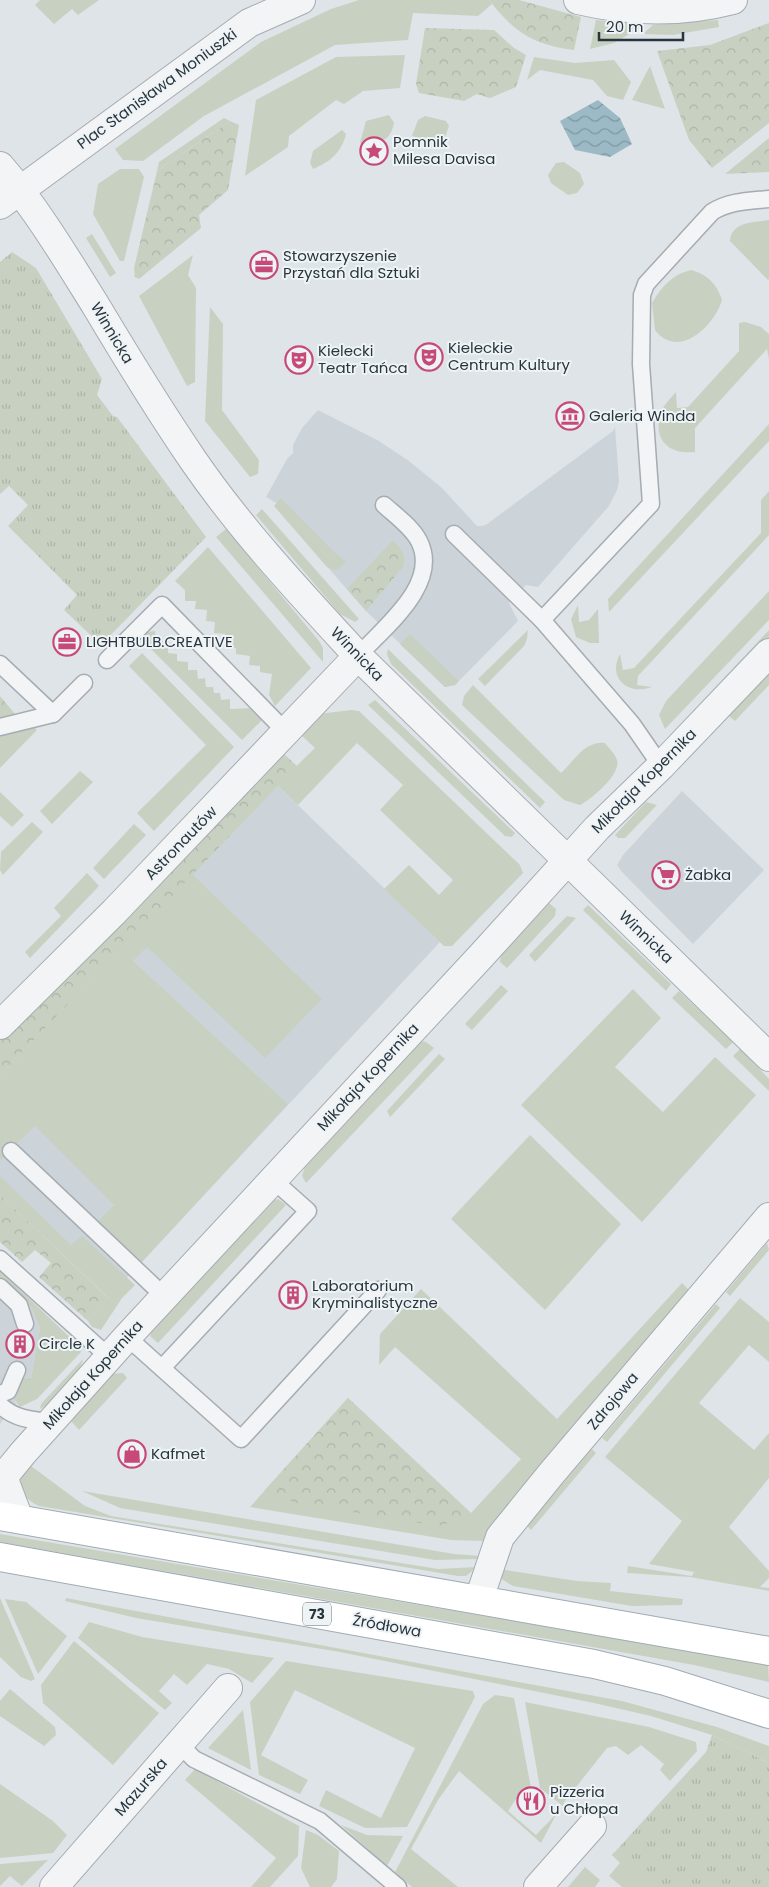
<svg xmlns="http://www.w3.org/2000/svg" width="769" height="1887" viewBox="0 0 769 1887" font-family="Poppins,sans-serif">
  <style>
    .built { fill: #cdd4d9 }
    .green { fill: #c8d1c1 }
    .forest { fill: url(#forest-crowns) }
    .park { fill: url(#park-tufts) }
    .water { fill: url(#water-waves) }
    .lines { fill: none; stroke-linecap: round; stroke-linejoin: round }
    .service-casing { stroke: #a5acb2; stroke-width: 19 }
    .minor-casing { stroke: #a5acb2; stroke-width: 30 }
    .primary-casing { stroke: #9fabb3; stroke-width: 30 }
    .service { stroke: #f2f4f6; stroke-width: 16 }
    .minor { stroke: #f2f4f6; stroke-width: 28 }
    .primary { stroke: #fff; stroke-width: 28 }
    .labels { text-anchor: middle; stroke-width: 4; stroke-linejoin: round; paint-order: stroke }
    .shield { fill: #eef3f5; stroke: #646e75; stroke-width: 1 }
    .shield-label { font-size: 14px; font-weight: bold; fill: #29353e }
    .street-label { font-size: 15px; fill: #29353e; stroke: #eef3f5 }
    .poi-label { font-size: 15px; fill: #29353e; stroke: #eef3f5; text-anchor: start }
  </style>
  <defs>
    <pattern id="forest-crowns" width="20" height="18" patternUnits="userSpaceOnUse" patternTransform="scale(1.25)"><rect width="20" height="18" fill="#c8d1c1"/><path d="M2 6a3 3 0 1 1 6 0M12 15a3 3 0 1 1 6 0" fill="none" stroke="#acb4a7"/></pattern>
    <pattern id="park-tufts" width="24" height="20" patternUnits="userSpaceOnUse" patternTransform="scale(1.25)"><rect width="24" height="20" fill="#c8d1c1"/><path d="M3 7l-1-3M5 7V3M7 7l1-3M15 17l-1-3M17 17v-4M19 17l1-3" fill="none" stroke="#acb4a7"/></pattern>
    <pattern id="water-waves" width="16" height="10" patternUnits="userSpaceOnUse" patternTransform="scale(1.25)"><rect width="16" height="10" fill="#9cb9c6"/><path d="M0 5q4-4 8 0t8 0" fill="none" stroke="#7f97a2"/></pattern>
  </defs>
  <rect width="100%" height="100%" fill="#dfe4e8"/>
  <g class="built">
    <path d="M 318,410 L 379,441 L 409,461 L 442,488 L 477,526 L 483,526 L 487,524 L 613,431 L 615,427 L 619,482 L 617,490 L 609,506 L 538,587 L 526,585 L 509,603 L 518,621 L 455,685 L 445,687 L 366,611 L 323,562 L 285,508 L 266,497 L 287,459 L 293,453 L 293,445 L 302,428 Z"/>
    <path d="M 277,785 L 440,942 L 108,1298 L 0,1195 L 0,1075 Z"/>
    <path d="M 682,791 L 764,870 L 693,944 L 622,872 L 617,865 L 623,855 Z"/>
    <path d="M 0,1278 L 31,1307 L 40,1328 L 31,1378 L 20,1377 L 13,1398 L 16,1403 L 0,1424 Z"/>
  </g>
  <g class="green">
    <path d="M 40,0 L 99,0 L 78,15 L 72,9 L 54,24 L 35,5 Z"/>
    <path d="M 359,0 L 489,0 L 492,4 L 478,16 L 413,13 L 408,40 L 335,45 L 204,116 L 143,161 L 123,160 L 115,149 L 261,42 L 331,9 Z"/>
    <path d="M 596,20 L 645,25 L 614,43 L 590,49 Z"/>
    <path d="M 718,20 L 719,27 L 673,35 L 643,34 L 653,25 Z"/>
    <path d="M 405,55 L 400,88 L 363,91 L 344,104 L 336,100 L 289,136 L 288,147 L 245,176 L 256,100 L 336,57 Z"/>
    <path d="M 534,57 L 575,63 L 614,60 L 631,82 L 623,100 L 607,96 L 593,80 L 540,70 L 527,80 Z"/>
    <path d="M 650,66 L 665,109 L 632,100 Z"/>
    <path d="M 389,115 L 394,123 C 390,143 380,141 363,145 L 360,143 L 366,121 Z"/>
    <path d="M 425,116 L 446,121 L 449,126 L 444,140 L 437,144 L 412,136 L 418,120 Z"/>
    <path d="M 224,118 L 230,121 L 157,171 L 159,162 Z"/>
    <path d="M 342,130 L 346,134 C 341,153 331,161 313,169 L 310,163 L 313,151 Z"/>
    <path d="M 564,162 L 580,173 L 584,184 L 577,193 L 568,195 L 551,183 L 548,175 L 556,163 Z"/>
    <path d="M 120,169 L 139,169 L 144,177 L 124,261 L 120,261 L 93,214 L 98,184 Z"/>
    <path d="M 769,220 L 769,279 L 768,280 L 730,241 C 732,221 753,223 769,220 Z"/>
    <path d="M 92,234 L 116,273 L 110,277 L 86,238 Z"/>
    <path d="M 193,255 L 188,275 L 196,288 L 195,382 L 187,386 L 139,296 Z"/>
    <path d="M 691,270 C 707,274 717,284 722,300 C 714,327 678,360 655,330 L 652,303 C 661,287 673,274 691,270 Z"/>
    <path d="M 210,307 L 223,324 L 222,410 L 259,460 L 258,474 L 250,477 L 205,421 Z"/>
    <path d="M 745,322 L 761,327 L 769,334 L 769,359 L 767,349 L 695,428 L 695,452 C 668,455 651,438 662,411 C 664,404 672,397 676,392 L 677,408 L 688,407 L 739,351 L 739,323 Z"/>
    <path d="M 769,424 L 769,441 L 609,612 L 608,599 Z"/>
    <path d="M 769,491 L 769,535 L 638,676 L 637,685 L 652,687 C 628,696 607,678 620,654 L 623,670 L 634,668 L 761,533 L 761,500 Z"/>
    <path d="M 281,498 L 332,550 L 346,562 L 338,569 L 334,570 L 327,567 L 274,506 Z"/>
    <path d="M 262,509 L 359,619 L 355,622 L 340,614 L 256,515 Z"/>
    <path d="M 226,529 L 319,641 L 323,648 L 323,662 L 216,537 Z"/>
    <path d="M 208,547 L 311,668 L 275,706 L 269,695 L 272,674 L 260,672 L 260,666 L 249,665 L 250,656 L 236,654 L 236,648 L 224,647 L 225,634 L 214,633 L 215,622 L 206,621 L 207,610 L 195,609 L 196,601 L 185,601 L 185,590 L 175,581 Z"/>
    <path d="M 769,591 L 769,620 L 665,729 L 659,715 L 666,701 Z"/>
    <path d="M 578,605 L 579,622 L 589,620 L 598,609 L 599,643 L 590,643 L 576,637 L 571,619 Z"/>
    <path d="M 528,630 L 527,639 L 524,646 L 485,686 L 478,679 Z"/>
    <path d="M 769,630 L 769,641 L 676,733 L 672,733 Z"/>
    <path d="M 155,631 L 156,640 L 168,642 L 168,653 L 177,654 L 177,661 L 188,662 L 188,670 L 197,670 L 198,679 L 205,678 L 206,687 L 213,687 L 214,693 L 220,693 L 221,700 L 230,699 L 230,709 L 254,708 L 264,718 L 242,740 L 139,637 L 146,632 Z"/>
    <path d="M 410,634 L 459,681 L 455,685 L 445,687 L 400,644 Z"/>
    <path d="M 388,649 L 545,802 L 540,808 L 391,664 L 387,654 Z"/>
    <path d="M 142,653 L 234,747 L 154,831 L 137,813 L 206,745 L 129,666 Z"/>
    <path d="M 769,667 L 769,685 L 735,721 L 729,716 L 728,710 Z"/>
    <path d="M 473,685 L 561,773 C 574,761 585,740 605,743 C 609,748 615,754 617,760 C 621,775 591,799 580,805 L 564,800 L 462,705 L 464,696 Z"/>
    <path d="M 375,700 L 515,833 L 512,837 L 505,836 L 368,705 Z"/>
    <path d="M 351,710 L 359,711 L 520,865 L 523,873 L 452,946 L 444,946 L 384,889 L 409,865 L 439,895 L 453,880 L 380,810 L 403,785 L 357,743 L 298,805 L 277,785 L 315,748 L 300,734 L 319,714 Z"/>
    <path d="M 31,724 L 37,730 L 0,768 L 0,731 Z"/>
    <path d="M 80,771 L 93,782 L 52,824 L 40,811 Z"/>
    <path d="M 0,792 L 24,815 L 12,827 L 0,816 Z"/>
    <path d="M 646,802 L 657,805 L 625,838 L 618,838 L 615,835 Z"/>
    <path d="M 32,822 L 43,832 L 3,875 L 0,870 L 1,852 Z"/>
    <path d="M 134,824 L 146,835 L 104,879 L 93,868 Z"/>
    <path d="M 87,873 L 99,886 L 30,958 L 25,952 L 61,916 L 54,908 Z"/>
    <path d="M 192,874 L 322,999 L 265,1058 L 147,947 L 133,961 L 288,1104 L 142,1262 L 98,1221 L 114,1205 L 35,1126 L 0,1161 L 0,1075 Z"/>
    <path d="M 549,903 L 556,909 L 555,916 L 507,968 L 500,962 L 501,955 Z"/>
    <path d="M 588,905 L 671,984 L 666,991 L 583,910 Z"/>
    <path d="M 567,916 L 576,918 L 535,962 L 529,955 Z"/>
    <path d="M 501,985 L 508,991 L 472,1030 L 465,1024 Z"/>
    <path d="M 633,989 L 661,1018 L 615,1067 L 663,1112 L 715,1057 L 756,1095 L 642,1222 L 521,1105 Z"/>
    <path d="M 679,991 L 733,1042 L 726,1049 L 672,998 Z"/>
    <path d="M 420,1041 L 426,1042 L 434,1048 L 306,1183 L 302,1176 L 306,1164 Z"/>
    <path d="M 740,1049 L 769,1079 L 769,1091 L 733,1056 Z"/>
    <path d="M 439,1054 L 445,1059 L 390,1117 L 387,1111 Z"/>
    <path d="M 530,1135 L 621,1224 L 545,1310 L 451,1219 Z"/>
    <path d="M 0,1176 L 71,1245 L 82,1236 L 135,1285 L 122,1298 L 101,1330 L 92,1327 L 88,1321 L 108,1297 L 0,1195 Z"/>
    <path d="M 278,1199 L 286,1205 L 158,1343 L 150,1336 L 153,1328 L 271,1201 Z"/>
    <path d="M 767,1243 L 769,1250 L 730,1296 L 726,1292 Z"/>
    <path d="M 0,1271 L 78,1345 L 81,1352 L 37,1399 L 20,1407 L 13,1398 L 13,1390 L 20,1377 L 31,1378 L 40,1328 L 31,1307 L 0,1278 Z"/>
    <path d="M 682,1283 L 692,1293 L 486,1541 L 451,1540 L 250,1507 L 348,1398 L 471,1513 L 521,1459 L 395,1347 L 379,1365 L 380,1334 L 421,1289 L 557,1419 Z"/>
    <path d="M 740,1298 L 769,1322 L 769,1362 L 749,1345 L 699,1403 L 754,1450 L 769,1433 L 769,1478 L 729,1527 L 769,1571 L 769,1578 L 760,1587 L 769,1588 L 769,1591 L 690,1577 L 627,1573 L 628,1566 L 692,1576 L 694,1572 L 649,1564 L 682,1521 L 605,1457 Z"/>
    <path d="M 716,1304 L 720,1308 L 607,1442 L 602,1438 Z"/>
    <path d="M 83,1359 C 79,1377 57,1401 40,1409 L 41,1404 Z"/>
    <path d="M 123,1373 L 127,1378 L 79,1430 L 71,1421 L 71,1416 L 110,1374 Z"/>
    <path d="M 592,1449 L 596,1453 L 531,1530 L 527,1526 Z"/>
    <path d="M 27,1463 L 85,1506 L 111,1516 L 438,1569 L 477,1567 L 466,1576 L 458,1576 L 39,1506 C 18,1496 16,1482 27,1463 Z"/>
    <path d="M 82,1491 L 454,1554 L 481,1556 L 481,1559 L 435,1560 L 120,1508 Z"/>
    <path d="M 0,1534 L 768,1664 L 769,1682 L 694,1665 L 0,1542 Z"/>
    <path d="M 499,1569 L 577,1581 L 611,1583 L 610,1591 L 683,1599 L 682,1605 L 632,1606 L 513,1586 L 500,1578 Z"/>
    <path d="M 0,1598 L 35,1679 L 31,1681 L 21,1677 L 0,1657 Z"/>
    <path d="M 66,1598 L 622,1701 L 717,1727 L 769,1746 L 769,1763 L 712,1735 L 651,1716 L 594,1703 L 340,1652 L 136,1618 L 65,1601 Z"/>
    <path d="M 5,1599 L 26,1602 L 67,1636 L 38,1674 Z"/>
    <path d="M 89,1622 L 142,1637 L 274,1658 L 252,1683 L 229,1669 L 207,1664 L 187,1685 L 174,1674 L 159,1691 L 172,1703 L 165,1710 L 78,1638 Z"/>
    <path d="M 74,1641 L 159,1713 L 113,1765 L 43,1703 L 41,1685 Z"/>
    <path d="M 286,1661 L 473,1691 L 475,1697 L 407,1827 L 365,1828 L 319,1806 L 326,1790 L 381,1818 L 415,1748 L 295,1690 L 261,1755 L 308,1780 L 300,1794 L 259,1775 L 250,1702 Z"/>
    <path d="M 10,1689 L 55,1727 L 56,1735 L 44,1746 L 0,1716 L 0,1701 Z"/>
    <path d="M 495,1695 L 514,1698 L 531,1788 L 528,1790 L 524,1787 L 508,1811 L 536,1835 L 557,1813 L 541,1843 L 459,1771 L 438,1800 L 411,1849 L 458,1887 L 412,1887 L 395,1872 L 483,1704 Z"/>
    <path d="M 525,1702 L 649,1727 L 696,1742 L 697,1751 L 670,1781 L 660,1770 L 664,1764 L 641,1745 L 628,1755 L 616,1746 L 607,1748 L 564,1802 L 563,1806 L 540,1788 Z"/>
    <path d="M 243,1710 L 251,1770 L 208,1748 Z"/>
    <path d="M 195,1769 L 299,1826 L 298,1856 L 270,1887 L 251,1887 L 276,1858 L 185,1780 Z"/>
    <path d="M 0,1784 L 53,1821 L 67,1835 L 53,1853 L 0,1858 Z"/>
    <path d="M 341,1825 L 367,1835 L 403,1836 L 387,1866 Z"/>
    <path d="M 306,1830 L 318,1835 L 339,1851 L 337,1879 L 331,1887 L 310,1887 L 301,1868 Z"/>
    <path d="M 614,1852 L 654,1887 L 622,1887 L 609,1876 L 620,1863 L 612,1855 Z"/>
    <path d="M 48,1860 L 22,1886 L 10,1876 L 0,1886 L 0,1864 Z"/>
    <path d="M 585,1867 L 600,1880 L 595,1887 L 568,1887 Z"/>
  </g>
  <g class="forest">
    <path d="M 489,0 L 519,0 L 581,17 L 574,50 C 533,45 514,32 489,0 Z"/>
    <path d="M 769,23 L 769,123 L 712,168 L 689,140 L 657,51 L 710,45 Z"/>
    <path d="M 425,28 L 494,30 L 514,48 L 526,55 L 516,87 L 490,98 L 477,94 L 464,101 L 419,93 L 416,84 Z"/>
    <path d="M 230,121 L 239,125 L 228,190 L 199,215 L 201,228 L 139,279 L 135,277 L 134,268 L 157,171 Z"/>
    <path d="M 769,138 L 769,172 L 725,174 Z"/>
    <path d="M 393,540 C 401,548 407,555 403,567 L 366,611 L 347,589 Z"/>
    <path d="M 0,696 L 16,715 L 0,718 Z"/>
    <path d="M 282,752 L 297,766 L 0,1075 L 0,1040 Z"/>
    <path d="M 0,1195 L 108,1298 L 88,1321 L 39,1277 L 51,1263 L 35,1250 L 22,1262 L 0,1242 Z"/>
    <path d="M 348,1398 L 471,1513 L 453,1522 L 438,1526 L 296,1503 L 264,1491 Z"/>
  </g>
  <g class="park">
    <path d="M 12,252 L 36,268 L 102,379 L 97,395 L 113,416 L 117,417 L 206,537 L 101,645 L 64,610 L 77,595 L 8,526 L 28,505 L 9,486 L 0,494 L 0,262 Z"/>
    <path d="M 712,1735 L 769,1763 L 769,1887 L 648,1887 L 612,1855 L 706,1752 Z"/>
  </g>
  <path class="water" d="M 598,100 L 620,118 L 632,144 L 610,157 L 575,150 L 560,121 Z"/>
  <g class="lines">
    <g class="service-casing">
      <g id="service">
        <path d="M 454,534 L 542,620"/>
        <path d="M 358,656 C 384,627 441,584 419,541 C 412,527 395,515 384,505"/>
        <path d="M 107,660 L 162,605 L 287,733"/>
        <path d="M 0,664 L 53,714"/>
        <path d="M 0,727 L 53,714 L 84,683"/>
        <path d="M 661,766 L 632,724 L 542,620 L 651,504 L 641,364 L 642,295 L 646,284 L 712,212 C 729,201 749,201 769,199"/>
        <path d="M 11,1151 L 165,1297"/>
        <path d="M 0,1259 L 109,1357"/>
        <path d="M 0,1287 L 19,1305 L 25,1324"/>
        <path d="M 127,1337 L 241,1439 L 378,1290"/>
        <path d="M 162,1368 L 308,1211 L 272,1179"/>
        <path d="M 0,1394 L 8,1391 L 17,1370"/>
        <path d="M 0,1405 C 15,1419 31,1420 51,1422"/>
        <path d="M 179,1744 L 194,1759 L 320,1821 L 398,1887"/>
      </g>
    </g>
    <g class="minor-casing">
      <g id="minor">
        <path d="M 578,0 C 629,12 683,13 733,0"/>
        <path d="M 0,166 C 37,209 66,258 96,306 C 127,358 159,410 193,460 C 241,530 300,593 358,656 L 769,1057"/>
        <path d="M 0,205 L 249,23 L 301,0"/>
        <path d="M 0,1025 L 114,912 L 358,656"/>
        <path d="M 19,1519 L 5,1482 L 5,1475 L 23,1453 L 127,1337 L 482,955 L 597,828 L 661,766 L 769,653"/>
        <path d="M 479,1599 L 500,1537 L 551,1474 L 769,1217"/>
        <path d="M 54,1887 L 228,1688"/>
        <path d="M 538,1887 L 592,1826"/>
      </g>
    </g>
    <g class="primary-casing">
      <g id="primary">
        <path d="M 0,1516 L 769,1651"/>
        <path d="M 0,1557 L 594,1664 L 665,1681 L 769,1714"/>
      </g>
    </g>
    <use href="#service" class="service"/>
    <use href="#minor" class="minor"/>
    <use href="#primary" class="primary"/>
  </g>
  <defs>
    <g id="sight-ring" transform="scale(1.4375)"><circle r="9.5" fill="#eef3f5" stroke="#c74978" stroke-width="1.5"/><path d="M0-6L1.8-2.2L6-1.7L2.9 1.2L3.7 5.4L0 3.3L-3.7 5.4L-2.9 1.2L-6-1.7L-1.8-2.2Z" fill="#c74978"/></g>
    <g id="office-ring" transform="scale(1.4375)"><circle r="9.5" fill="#eef3f5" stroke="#c74978" stroke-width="1.5"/><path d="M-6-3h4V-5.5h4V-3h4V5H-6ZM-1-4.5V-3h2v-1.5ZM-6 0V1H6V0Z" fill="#c74978"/></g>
    <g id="theatre-ring" transform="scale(1.4375)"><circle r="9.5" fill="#eef3f5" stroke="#c74978" stroke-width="1.5"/><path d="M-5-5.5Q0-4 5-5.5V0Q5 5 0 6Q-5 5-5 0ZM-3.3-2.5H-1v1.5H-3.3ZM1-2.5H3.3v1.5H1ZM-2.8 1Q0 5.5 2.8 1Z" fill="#c74978"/></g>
    <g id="museum-ring" transform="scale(1.4375)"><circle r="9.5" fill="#eef3f5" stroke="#c74978" stroke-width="1.5"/><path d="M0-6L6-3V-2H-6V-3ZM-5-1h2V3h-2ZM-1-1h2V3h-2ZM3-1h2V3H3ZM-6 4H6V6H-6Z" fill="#c74978"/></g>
    <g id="supermarket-ring" transform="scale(1.4375)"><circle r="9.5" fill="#eef3f5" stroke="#c74978" stroke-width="1.5"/><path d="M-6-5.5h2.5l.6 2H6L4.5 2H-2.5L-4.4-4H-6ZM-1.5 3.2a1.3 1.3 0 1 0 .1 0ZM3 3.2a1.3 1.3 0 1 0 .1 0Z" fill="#c74978"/></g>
    <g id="building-ring" transform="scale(1.4375)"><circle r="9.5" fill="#eef3f5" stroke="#c74978" stroke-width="1.5"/><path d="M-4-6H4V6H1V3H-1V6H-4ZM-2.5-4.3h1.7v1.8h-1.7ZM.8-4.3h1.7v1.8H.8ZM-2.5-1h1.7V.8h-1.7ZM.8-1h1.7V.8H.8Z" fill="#c74978"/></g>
    <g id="shop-ring" transform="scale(1.4375)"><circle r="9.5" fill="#eef3f5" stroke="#c74978" stroke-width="1.5"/><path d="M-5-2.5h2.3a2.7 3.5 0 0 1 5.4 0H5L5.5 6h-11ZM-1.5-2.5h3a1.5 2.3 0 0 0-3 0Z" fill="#c74978"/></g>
    <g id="restaurant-ring" transform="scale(1.4375)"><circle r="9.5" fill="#eef3f5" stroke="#c74978" stroke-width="1.5"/><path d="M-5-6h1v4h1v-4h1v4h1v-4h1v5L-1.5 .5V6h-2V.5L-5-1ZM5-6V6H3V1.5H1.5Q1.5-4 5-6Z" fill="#c74978"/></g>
  </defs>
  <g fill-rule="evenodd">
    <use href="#sight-ring" x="374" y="151"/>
    <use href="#office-ring" x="264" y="265"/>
    <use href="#theatre-ring" x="429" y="357"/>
    <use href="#theatre-ring" x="299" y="360"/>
    <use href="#museum-ring" x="570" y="416"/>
    <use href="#office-ring" x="67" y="642"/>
    <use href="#supermarket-ring" x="666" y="875"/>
    <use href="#building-ring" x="293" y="1295"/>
    <use href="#building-ring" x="20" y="1344"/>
    <use href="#shop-ring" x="132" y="1454"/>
    <use href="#restaurant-ring" x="531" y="1801"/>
  </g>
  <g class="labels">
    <rect class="shield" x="303" y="1602.5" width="28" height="23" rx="4"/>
    <g class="shield-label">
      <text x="317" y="1619">73</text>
    </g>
    <g class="street-label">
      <text transform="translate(157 89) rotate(-36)" y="5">Plac Stanisława Moniuszki</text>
      <text transform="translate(112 333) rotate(59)" y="5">Winnicka</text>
      <text transform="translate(357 654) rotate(46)" y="5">Winnicka</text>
      <text transform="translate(644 781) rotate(-45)" y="5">Mikołaja Kopernika</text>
      <text transform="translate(181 843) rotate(-46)" y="5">Astronautów</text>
      <text transform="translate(646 937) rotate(44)" y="5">Winnicka</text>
      <text transform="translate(368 1077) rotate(-47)" y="5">Mikołaja Kopernika</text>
      <text transform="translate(93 1375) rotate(-48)" y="5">Mikołaja Kopernika</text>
      <text transform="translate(613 1401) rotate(-50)" y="5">Zdrojowa</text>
      <text transform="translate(387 1626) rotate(10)" y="5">Źródłowa</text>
      <text transform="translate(141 1787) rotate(-49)" y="5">Mazurska</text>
    </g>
    <g class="poi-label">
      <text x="393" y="147">Pomnik<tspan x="393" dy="17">Milesa Davisa</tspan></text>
      <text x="283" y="261">Stowarzyszenie<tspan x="283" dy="17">Przystań dla Sztuki</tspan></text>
      <text x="448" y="353">Kieleckie<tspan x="448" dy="17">Centrum Kultury</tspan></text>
      <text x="318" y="356">Kielecki<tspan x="318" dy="17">Teatr Tańca</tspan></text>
      <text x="589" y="421">Galeria Winda</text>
      <text x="86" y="647">LIGHTBULB.CREATIVE</text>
      <text x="685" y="880">Żabka</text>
      <text x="312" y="1291">Laboratorium<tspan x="312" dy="17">Kryminalistyczne</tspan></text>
      <text x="39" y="1349">Circle K</text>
      <text x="151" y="1459">Kafmet</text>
      <text x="550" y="1797">Pizzeria<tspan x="550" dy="17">u Chłopa</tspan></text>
    </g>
  </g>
  <path d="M599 32v8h84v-8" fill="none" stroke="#29353e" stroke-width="2.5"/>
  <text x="606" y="32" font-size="15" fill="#29353e" stroke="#eef3f5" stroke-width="4" paint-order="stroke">20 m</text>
</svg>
